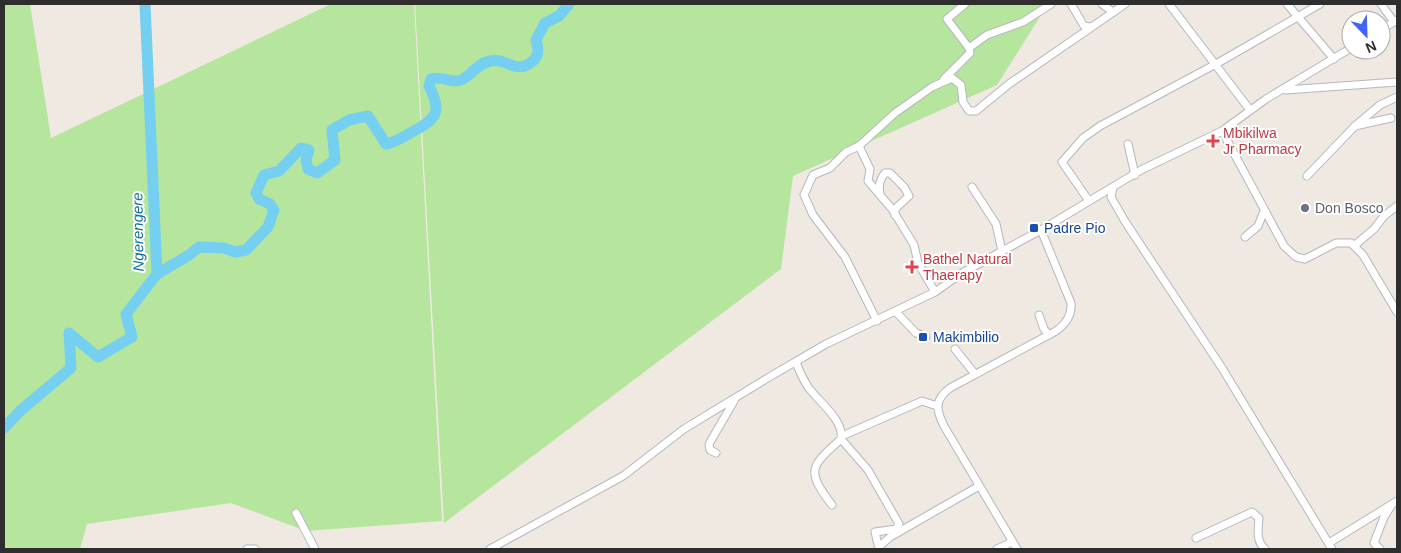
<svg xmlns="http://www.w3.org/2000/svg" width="1401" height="553" viewBox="0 0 1401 553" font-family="Arial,sans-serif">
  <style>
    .green { fill: #b6e59e }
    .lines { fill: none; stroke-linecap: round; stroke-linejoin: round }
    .river { stroke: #75cff0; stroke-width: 11 }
    .minor-casing { stroke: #b4b7c1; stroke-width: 9 }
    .minor { stroke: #fff; stroke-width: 7 }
    .health-dot { fill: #e0444e; stroke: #fff; stroke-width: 2 }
    .worship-dot { fill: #6b7280; stroke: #fff; stroke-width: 2 }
    .transit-dot { fill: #1a4fb4; stroke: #fff; stroke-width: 2 }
    .labels { text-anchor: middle; stroke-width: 4; stroke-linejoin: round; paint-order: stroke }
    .health-label { font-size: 14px; fill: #be3a42; stroke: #fff; text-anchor: start }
    .worship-label { font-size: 14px; fill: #5b616d; stroke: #fff; text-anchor: start }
    .transit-label { font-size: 14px; fill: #164399; stroke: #fff; text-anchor: start }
    .water-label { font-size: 15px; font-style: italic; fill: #0d6fa3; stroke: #fff }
  </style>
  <rect width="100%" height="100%" fill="#efe9e1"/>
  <g class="green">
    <path d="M 4,4 L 30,4 L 51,138 L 331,4 L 414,4 L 442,521 L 306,531 L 231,503 L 87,524 L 80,549 L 4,549 Z"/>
    <path d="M 415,4 L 1048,4 L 997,85 L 793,176 L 781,269 L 444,523 Z"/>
  </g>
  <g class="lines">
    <g class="river">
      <path d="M 157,274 L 189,255 L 199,247 L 224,248 L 235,252 L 246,250 L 268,227 L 274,210 L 270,204 L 259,199 L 256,193 L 264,175 L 279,171 L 301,148 L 309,150 L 306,160 L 308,169 L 317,173 L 335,160 L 332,130 L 349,120 L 368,116 L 386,144 C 396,142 403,137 412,132 C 436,119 443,113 429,86 L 431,79 C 441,75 451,84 461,80 C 471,76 476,64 490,61 C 507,57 515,76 533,61 C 540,55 538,48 536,40 L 545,23 L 559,16 L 569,4"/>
      <path d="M 4,428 L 20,411 L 71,368 L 69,333 L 98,357 L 132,337 L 126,314 L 157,274 L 145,4"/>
    </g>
    <g class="minor-casing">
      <g id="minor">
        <path d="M 1071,4 L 1084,26 L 1090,27"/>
        <path d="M 1102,4 L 1113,12"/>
        <path d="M 1169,4 L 1250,110"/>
        <path d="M 1287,4 L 1334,59"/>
        <path d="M 1381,4 L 1394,22"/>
        <path d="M 1381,30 L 1397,20"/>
        <path d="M 969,48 L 987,35 L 1023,22 L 1051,4"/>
        <path d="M 944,79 L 970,53 L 969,48 L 947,19 L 965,4"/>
        <path d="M 1286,90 L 1397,82"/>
        <path d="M 1355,126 L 1380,105 L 1397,97"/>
        <path d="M 1222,131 L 1284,246 L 1296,257 L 1305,259 L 1336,243 L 1351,243 L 1363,255 L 1397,312"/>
        <path d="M 1128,144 L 1135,175"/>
        <path d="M 859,146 L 846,152 L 830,168 L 813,175 L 804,195 L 813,215 L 845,257 L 877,321"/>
        <path d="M 1307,176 L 1355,126 L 1391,118"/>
        <path d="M 972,187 L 996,224 L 1002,251"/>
        <path d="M 1113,188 L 1111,197 L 1126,223 L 1222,368 L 1332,549"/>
        <path d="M 880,194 C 878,186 880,179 885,173 L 890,173 L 904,187 L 909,196 L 895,209 L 895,215"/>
        <path d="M 1089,201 L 1062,162 L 1083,138 L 1100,126 L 1216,64 L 1320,4"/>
        <path d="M 1245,237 L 1258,226 L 1264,211"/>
        <path d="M 1355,245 L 1374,229 L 1384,216 L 1397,206"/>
        <path d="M 935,292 L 918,263 L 914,245 L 892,209 L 868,181 L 870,169 L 859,146 L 895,113 L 932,87 L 952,78 L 961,85 L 963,102 L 969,111 L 976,111 L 1009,84 L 1125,4"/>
        <path d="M 896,312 L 916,333 L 926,337"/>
        <path d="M 1039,315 L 1044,329 L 1049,335"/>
        <path d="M 955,349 L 975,374"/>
        <path d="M 796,362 C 799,371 803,379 808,387 C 818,401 845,421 841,439 C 811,466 805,470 832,505"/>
        <path d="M 842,436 L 922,401 L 937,406"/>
        <path d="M 841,439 L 868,470 L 899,524 L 896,529 L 875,532 L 879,549"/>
        <path d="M 716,453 L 710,450 L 709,444 L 734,401"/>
        <path d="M 296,513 L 315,549"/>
        <path d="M 1196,538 L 1252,512 L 1259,518 C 1258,529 1256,542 1265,549"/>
        <path d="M 1329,543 L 1397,501"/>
        <path d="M 247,549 L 255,549"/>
        <path d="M 490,549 L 623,476 L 684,429 L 771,376 L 826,344 L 935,292 L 962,273 L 1041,230 L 1141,170 L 1222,131 L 1266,99 L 1351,48"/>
        <path d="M 879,549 L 880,546 L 890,537 L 979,486"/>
        <path d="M 997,549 L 1012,542"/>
        <path d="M 1017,549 L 944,426 C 936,410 934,400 950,388 L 1056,331 C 1066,324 1072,315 1071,303 L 1041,230"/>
        <path d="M 1380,549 L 1374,543 L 1384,517 L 1391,506"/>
      </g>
    </g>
    <use href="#minor" class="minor"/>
  </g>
  <g class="health-dot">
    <path d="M1210.5 133.5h5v5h5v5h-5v5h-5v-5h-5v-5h5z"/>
    <path d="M909.5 259.5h5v5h5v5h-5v5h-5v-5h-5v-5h5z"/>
  </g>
  <circle class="worship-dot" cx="1305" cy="208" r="5"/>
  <g class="transit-dot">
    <rect x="1029" y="223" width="10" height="10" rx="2.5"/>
    <rect x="918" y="332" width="10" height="10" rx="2.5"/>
  </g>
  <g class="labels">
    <g class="health-label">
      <text x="1223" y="138">Mbikilwa<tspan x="1223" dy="16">Jr Pharmacy</tspan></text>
      <text x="923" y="264">Bathel Natural<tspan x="923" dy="16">Thaerapy</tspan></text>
    </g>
    <g class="worship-label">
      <text x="1315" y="213">Don Bosco</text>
    </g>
    <g class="transit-label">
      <text x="1044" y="233">Padre Pio</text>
      <text x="933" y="342">Makimbilio</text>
    </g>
    <g class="water-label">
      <text transform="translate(138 232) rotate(-91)" y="5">Ngerengere</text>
    </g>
  </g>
  <rect width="1401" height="553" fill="none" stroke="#2e2e2e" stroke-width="10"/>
  <g transform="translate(1366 35) rotate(157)"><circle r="24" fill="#ffffff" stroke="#ababab"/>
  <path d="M0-4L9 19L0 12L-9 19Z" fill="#4264fb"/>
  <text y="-8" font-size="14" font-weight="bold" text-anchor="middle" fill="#2e2e2e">N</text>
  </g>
</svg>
